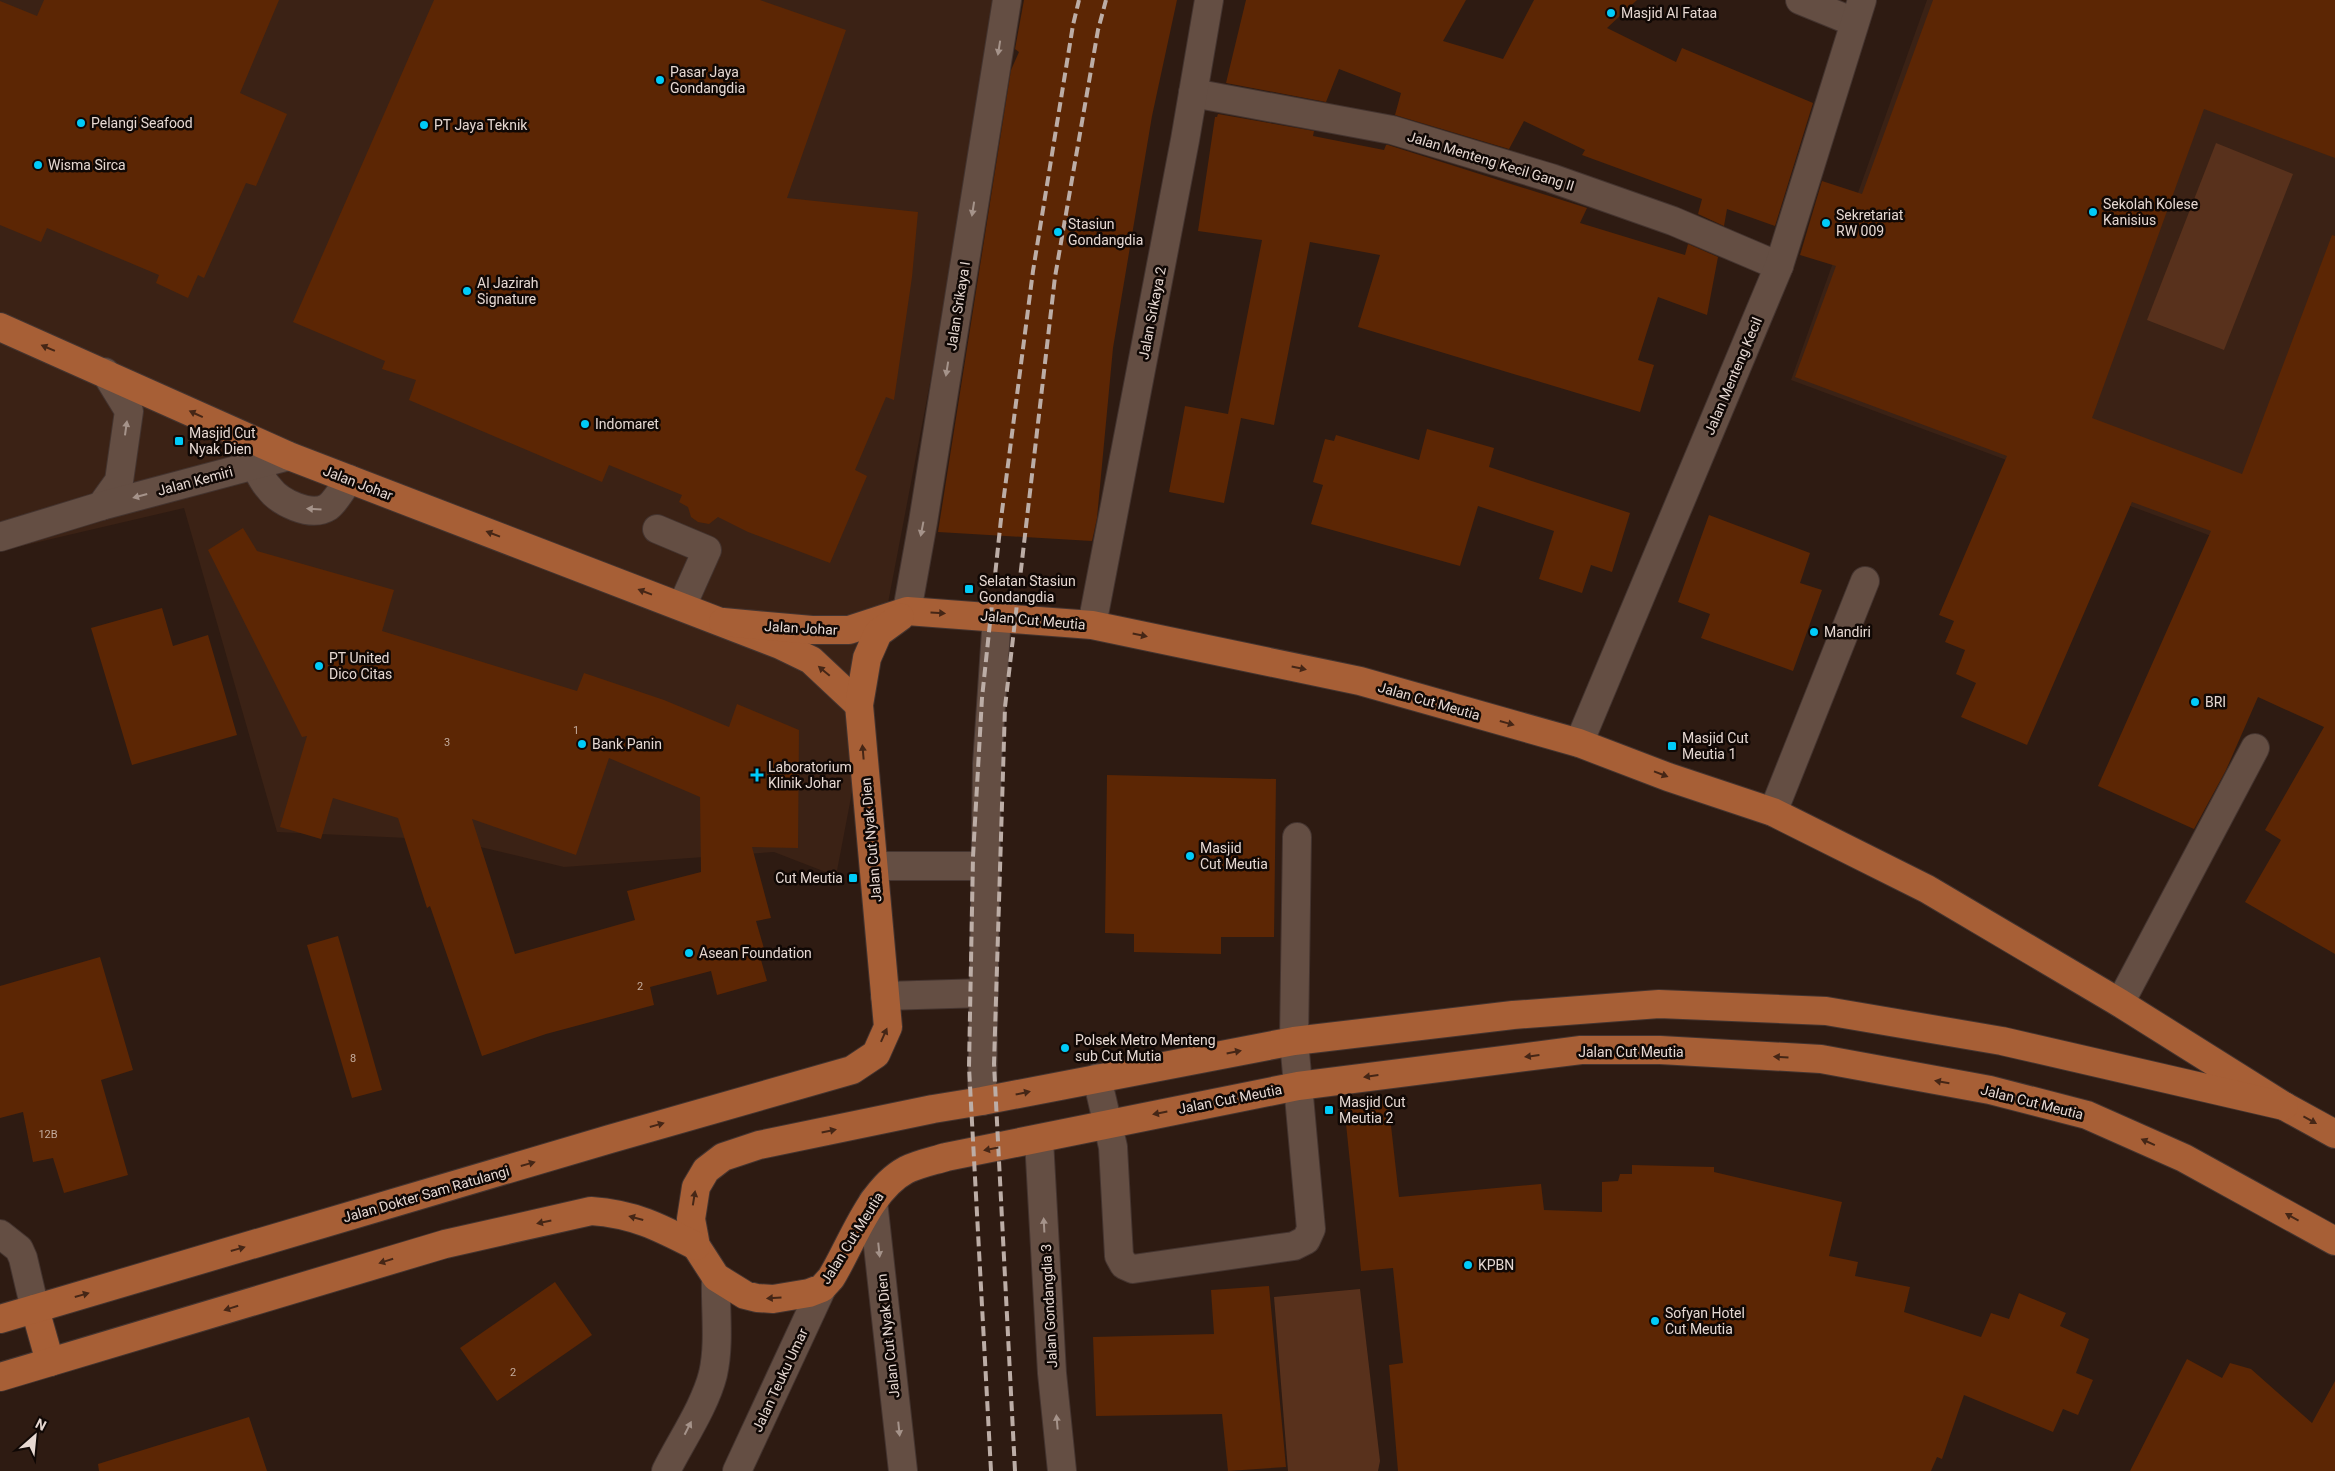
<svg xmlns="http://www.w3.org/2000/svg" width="2335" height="1471" viewBox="0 0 2335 1471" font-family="Roboto,sans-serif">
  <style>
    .built { fill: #3b2215 }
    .green { fill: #58311c }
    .building { fill: #5c2604; fill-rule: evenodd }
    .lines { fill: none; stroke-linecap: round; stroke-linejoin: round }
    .minor-casing { stroke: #44342f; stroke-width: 30 }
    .major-casing { stroke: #44342f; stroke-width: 30 }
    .minor { stroke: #644e43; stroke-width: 28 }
    .major { stroke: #a75f36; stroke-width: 28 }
    .rail { stroke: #bcada6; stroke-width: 4; stroke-dasharray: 10 5; stroke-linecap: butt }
    .oneway { fill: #a5938a }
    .oneway2 { fill: #452616 }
    .poi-dot { fill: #00cbf8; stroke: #100805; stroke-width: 2 }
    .labels { text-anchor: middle; stroke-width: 5; stroke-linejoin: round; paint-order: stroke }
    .number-label { font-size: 11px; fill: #c4ac9e }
    .poi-label { font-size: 14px; fill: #e6d8d2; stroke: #100805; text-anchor: start }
    .street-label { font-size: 14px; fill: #e6d8d2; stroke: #100805 }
  </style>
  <rect width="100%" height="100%" fill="#2e1b12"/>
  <g class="built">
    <path d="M 0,0 L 1003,0 L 836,876 L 774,852 L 564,867 L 451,840 L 277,832 L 184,508 L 0,551 Z"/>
    <path d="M 1927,0 L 2196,0 L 2335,45 L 2335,582 L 1791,380 Z"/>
  </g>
  <g class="green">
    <path d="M 2216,143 L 2293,174 L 2224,350 L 2147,320 Z"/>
    <path d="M 1360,1289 L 1380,1461 L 1378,1471 L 1288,1471 L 1274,1297 Z"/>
  </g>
  <g class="building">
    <path d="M 44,0 L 279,0 L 240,93 L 287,114 L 256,186 L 246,183 L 204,278 L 198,275 L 188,298 L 156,283 L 159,275 L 47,228 L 41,242 L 0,225 L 0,1 L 37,16 Z"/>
    <path d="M 434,0 L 760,0 L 846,30 L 787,198 L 918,212 L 912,277 L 894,400 L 886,397 L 855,470 L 867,476 L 830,563 L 748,532 L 718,517 L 709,524 L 698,522 L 691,517 L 688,507 L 679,502 L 682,495 L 609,465 L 602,482 L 409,400 L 416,380 L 382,369 L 385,361 L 293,322 Z"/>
    <path d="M 1024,0 L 1177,0 L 1152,116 L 1113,348 L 1097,518 L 1092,541 L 938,532 L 1011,70 L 1019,52 L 1015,49 Z"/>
    <path d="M 1246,0 L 1466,0 L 1443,41 L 1503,59 L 1534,0 L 1637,0 L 1607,28 L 1676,62 L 1682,48 L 1813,103 L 1775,226 L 1727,209 L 1724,226 L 1698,214 L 1702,199 L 1582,155 L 1585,150 L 1524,121 L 1509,149 L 1395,115 L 1401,93 L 1339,69 L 1326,102 L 1226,83 Z"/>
    <path d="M 1933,0 L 2335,0 L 2335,158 L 2204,109 L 2092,418 L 2242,474 L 2332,235 L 2335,236 L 2335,954 L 2245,902 L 2281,840 L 2265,830 L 2324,727 L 2258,697 L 2226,770 L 2194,829 L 2098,786 L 2211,531 L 2132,502 L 2027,745 L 1961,717 L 1976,683 L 1956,674 L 1965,650 L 1945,642 L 1954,621 L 1939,615 L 2007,456 L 1795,377 L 1836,266 L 1800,255 L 1822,181 L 1862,194 Z"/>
    <path d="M 1218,114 L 1314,131 L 1313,136 L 1384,150 L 1386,145 L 1388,145 L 1587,208 L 1580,223 L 1685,255 L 1688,244 L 1718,257 L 1707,315 L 1658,297 L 1638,360 L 1654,365 L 1640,412 L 1358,327 L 1380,255 L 1310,242 L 1274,425 L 1241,418 L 1224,503 L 1169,492 L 1185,406 L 1228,414 L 1262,240 L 1198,231 L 1215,117 L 1217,117 Z"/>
    <path d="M 1427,429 L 1494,448 L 1489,467 L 1630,513 L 1612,572 L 1591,565 L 1582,593 L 1539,579 L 1554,531 L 1478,506 L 1460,566 L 1311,524 L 1323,485 L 1313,482 L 1325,439 L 1334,441 L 1336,435 L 1419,460 Z"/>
    <path d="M 1709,515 L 1810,553 L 1800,583 L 1822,590 L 1793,671 L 1701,638 L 1710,614 L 1678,602 Z"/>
    <path d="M 243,528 L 257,551 L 394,590 L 382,631 L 577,691 L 584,673 L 664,700 L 729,727 L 737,704 L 799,730 L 798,848 L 752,847 L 771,918 L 756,921 L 765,952 L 759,953 L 767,981 L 717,995 L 711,971 L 650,987 L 654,1005 L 546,1034 L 482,1056 L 430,906 L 427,908 L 398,818 L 333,798 L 321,839 L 280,827 L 307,736 L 302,737 L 208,550 ZM 609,758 L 700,797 L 701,872 L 627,891 L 635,920 L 515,954 L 472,819 L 576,855 Z"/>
    <path d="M 162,608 L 173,646 L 208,635 L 237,735 L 132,765 L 91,628 Z"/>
    <path d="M 1107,775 L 1276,779 L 1274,937 L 1221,937 L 1221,954 L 1134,952 L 1134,934 L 1105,933 Z"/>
    <path d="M 338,936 L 382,1090 L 352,1098 L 307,945 Z"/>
    <path d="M 100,957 L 133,1070 L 101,1080 L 128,1175 L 64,1193 L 53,1158 L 33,1162 L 23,1112 L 0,1118 L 0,986 Z"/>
    <path d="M 1388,1099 L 1399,1197 L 1541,1184 L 1544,1210 L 1602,1212 L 1602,1182 L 1618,1181 L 1620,1174 L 1632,1174 L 1632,1165 L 1714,1167 L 1714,1172 L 1842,1202 L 1829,1256 L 1858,1262 L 1855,1276 L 1910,1287 L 1904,1312 L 1981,1337 L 1991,1313 L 2009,1319 L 2019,1293 L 2066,1313 L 2060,1326 L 2089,1339 L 2076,1373 L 2093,1380 L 2078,1415 L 2063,1409 L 2053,1432 L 1964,1395 L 1942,1459 L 1937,1457 L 1931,1471 L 1398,1471 L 1389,1365 L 1403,1363 L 1393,1268 L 1361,1271 L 1344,1104 Z"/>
    <path d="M 555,1282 L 592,1335 L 497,1401 L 460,1348 Z"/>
    <path d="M 1269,1286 L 1286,1467 L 1228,1471 L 1222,1414 L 1096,1416 L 1093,1337 L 1214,1334 L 1211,1290 Z"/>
    <path d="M 2187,1359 L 2222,1378 L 2230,1363 L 2251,1369 L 2312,1423 L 2335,1381 L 2335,1471 L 2130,1471 Z"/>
    <path d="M 249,1417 L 267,1471 L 99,1471 L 98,1464 Z"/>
  </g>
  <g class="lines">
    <g class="minor-casing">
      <g id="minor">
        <path d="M 1800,0 L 1854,22"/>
        <path d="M 1193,93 L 1392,130 L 1551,178 L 1673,221 L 1779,266"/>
        <path d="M 255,465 C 259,473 263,482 269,488 C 279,502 311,518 328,507 C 336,501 343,488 349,479"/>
        <path d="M 101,506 L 119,481 L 129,411 L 105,372"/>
        <path d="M 657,529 L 707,550 L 682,606"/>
        <path d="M 0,537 L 101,506 L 289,456"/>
        <path d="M 907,611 L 923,522 L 1007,0"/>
        <path d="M 1092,625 L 1185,140 L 1209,0"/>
        <path d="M 1579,743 L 1779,266 L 1862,0"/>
        <path d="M 1773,812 L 1865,581"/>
        <path d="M 874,866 L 985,866"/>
        <path d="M 885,996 L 984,993"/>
        <path d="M 2120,1003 L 2255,748"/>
        <path d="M 1097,1078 L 1113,1147 L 1119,1256 L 1124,1265 L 1133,1269 L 1294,1246 L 1306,1240 L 1311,1229 L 1294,1041 L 1297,837"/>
        <path d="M 982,1101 L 987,764 L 997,617"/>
        <path d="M 1039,1140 L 1052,1373 L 1062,1471"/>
        <path d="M 873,1201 L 903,1471"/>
        <path d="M 0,1234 L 19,1249 L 23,1258 L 35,1309"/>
        <path d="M 666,1471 C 681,1441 705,1406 713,1374 C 720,1343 715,1309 716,1277"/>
        <path d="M 737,1471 L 822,1288"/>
      </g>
    </g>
    <g class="major-casing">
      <g id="major">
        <path d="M 0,327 L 289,456 L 780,645 L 811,660 L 859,705"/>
        <path d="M 723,622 L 812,630 L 849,630 L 907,611 L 1092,625 L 1360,681 L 1579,743 L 1668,777 L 1773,812 L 1927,889 L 2120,1003 L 2284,1106 L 2335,1134"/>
        <path d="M 2284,1106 L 2002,1041 L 1826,1011 L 1659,1004 L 1513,1015 L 1294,1041 L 982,1101 L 933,1109 L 759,1145 L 723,1157 L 706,1170 L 696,1187 L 691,1219 L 696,1246 L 716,1277 L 745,1295 L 757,1298 L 773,1299 L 809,1293 L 822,1288 L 831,1278 C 852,1244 869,1190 906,1170 C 918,1164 933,1161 946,1157 L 1298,1086 L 1581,1050 L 1660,1050 L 1821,1059 L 1990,1090 L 2087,1115 L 2184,1158 L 2335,1241"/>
        <path d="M 35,1309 L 50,1362"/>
        <path d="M 0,1319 L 610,1139 L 852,1070 L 876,1054 L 888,1027 L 859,705 L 867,658 L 878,633 L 900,617"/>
        <path d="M 0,1377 L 445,1244 L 591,1211 C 634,1214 659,1227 696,1246"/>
      </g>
    </g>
    <use href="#minor" class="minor"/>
    <use href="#major" class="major"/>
    <g class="rail">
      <path d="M 991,1471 L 969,1067 L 973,857 L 982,698 L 1001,519 L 1033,271 L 1073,25 L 1079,0"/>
      <path d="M 1015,1471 L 994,1064 L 1005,707 L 1055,277 L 1098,30 L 1106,0"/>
    </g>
  </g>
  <defs><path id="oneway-solid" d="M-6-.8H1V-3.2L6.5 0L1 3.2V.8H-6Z" transform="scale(1.25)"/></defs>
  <g class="oneway">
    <use href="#oneway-solid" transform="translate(999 48) rotate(99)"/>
    <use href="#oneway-solid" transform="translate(973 209) rotate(99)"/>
    <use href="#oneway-solid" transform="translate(947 369) rotate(99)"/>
    <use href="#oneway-solid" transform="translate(126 428) rotate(-82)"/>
    <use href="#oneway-solid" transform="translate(140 496) rotate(165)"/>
    <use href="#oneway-solid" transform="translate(314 509) rotate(-177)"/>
    <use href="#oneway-solid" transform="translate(922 529) rotate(101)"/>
    <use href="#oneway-solid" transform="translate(1044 1225) rotate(-93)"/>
    <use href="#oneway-solid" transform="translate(879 1250) rotate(84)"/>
    <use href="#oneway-solid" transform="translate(1057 1422) rotate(-95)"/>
    <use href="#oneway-solid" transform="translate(688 1428) rotate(-63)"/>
    <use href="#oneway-solid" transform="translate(899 1429) rotate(84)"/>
  </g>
  <g class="oneway2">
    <use href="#oneway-solid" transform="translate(48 348) rotate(-157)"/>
    <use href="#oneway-solid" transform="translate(196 414) rotate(-155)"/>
    <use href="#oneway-solid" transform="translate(493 534) rotate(-159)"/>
    <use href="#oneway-solid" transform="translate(645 592) rotate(-159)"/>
    <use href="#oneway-solid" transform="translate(938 613) rotate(3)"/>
    <use href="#oneway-solid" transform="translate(1140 635) rotate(12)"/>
    <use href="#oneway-solid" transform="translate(1299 668) rotate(12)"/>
    <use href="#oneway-solid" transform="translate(824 671) rotate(-140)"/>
    <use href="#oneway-solid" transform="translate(1507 723) rotate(16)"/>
    <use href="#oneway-solid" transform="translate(863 752) rotate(-95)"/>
    <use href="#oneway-solid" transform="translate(1661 774) rotate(21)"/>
    <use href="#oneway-solid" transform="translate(884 1035) rotate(-66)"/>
    <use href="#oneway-solid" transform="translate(1234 1052) rotate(-11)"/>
    <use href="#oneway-solid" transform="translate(1532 1056) rotate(173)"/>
    <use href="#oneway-solid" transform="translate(1781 1057) rotate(-177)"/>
    <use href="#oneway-solid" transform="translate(1371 1076) rotate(172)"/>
    <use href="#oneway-solid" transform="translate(1942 1082) rotate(-170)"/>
    <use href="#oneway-solid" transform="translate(1023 1093) rotate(-12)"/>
    <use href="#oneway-solid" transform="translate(1160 1113) rotate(169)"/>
    <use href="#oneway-solid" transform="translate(2310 1120) rotate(29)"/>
    <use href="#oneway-solid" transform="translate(657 1125) rotate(-16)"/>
    <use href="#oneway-solid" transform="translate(829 1131) rotate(-12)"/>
    <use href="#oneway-solid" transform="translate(2148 1142) rotate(-156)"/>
    <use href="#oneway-solid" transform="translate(991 1149) rotate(169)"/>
    <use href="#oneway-solid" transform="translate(528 1164) rotate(-16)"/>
    <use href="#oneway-solid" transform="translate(694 1198) rotate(-81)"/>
    <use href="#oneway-solid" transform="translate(2292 1217) rotate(-151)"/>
    <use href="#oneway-solid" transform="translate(636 1218) rotate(-165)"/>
    <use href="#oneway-solid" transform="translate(544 1222) rotate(168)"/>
    <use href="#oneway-solid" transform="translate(238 1249) rotate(-16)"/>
    <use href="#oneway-solid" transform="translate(386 1261) rotate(163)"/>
    <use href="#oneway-solid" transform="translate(82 1295) rotate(-16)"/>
    <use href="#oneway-solid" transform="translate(774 1298) rotate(177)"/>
    <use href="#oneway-solid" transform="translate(231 1308) rotate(163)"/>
  </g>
  <g class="poi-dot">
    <circle cx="1611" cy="13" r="5"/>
    <circle cx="660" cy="80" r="5"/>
    <circle cx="81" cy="123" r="5"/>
    <circle cx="424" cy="125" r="5"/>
    <circle cx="38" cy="165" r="5"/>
    <circle cx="2093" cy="212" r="5"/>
    <circle cx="1826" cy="223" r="5"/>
    <circle cx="1058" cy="232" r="5"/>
    <circle cx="467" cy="291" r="5"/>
    <circle cx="585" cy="424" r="5"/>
    <rect x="174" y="436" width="10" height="10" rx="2.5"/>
    <rect x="964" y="584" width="10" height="10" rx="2.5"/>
    <circle cx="1814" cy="632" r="5"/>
    <circle cx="319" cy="666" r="5"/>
    <circle cx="2195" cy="702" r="5"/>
    <circle cx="582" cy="744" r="5"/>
    <rect x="1667" y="741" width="10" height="10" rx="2.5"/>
    <path d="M754.5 767.5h5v5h5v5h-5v5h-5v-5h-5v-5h5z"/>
    <circle cx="1190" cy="856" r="5"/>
    <rect x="848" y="873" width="10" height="10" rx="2.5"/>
    <circle cx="689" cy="953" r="5"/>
    <circle cx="1065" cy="1048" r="5"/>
    <rect x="1324" y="1105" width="10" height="10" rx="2.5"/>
    <circle cx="1468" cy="1265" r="5"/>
    <circle cx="1655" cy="1321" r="5"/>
  </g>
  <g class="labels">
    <g class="number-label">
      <text x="576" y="734">1</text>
      <text x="447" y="746">3</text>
      <text x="640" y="990">2</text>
      <text x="353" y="1062">8</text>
      <text x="48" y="1138">12B</text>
      <text x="513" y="1376">2</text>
    </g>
    <g class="poi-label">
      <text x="1621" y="18">Masjid Al Fataa</text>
      <text x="670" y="77">Pasar Jaya<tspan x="670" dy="16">Gondangdia</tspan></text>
      <text x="91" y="128">Pelangi Seafood</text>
      <text x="434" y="130">PT Jaya Teknik</text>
      <text x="48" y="170">Wisma Sirca</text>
      <text x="2103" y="209">Sekolah Kolese<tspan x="2103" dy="16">Kanisius</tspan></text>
      <text x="1836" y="220">Sekretariat<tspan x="1836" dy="16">RW 009</tspan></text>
      <text x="1068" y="229">Stasiun<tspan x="1068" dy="16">Gondangdia</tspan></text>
      <text x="477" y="288">Al Jazirah<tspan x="477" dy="16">Signature</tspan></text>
      <text x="595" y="429">Indomaret</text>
      <text x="189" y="438">Masjid Cut<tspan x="189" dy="16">Nyak Dien</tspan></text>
      <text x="979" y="586">Selatan Stasiun<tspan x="979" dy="16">Gondangdia</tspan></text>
      <text x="1824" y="637">Mandiri</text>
      <text x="329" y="663">PT United<tspan x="329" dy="16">Dico Citas</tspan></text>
      <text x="2205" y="707">BRI</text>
      <text x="1682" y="743">Masjid Cut<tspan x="1682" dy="16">Meutia 1</tspan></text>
      <text x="592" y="749">Bank Panin</text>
      <text x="768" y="772">Laboratorium<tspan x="768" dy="16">Klinik Johar</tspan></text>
      <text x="1200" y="853">Masjid<tspan x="1200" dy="16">Cut Meutia</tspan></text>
      <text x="843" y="883" text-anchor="end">Cut Meutia</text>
      <text x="699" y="958">Asean Foundation</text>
      <text x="1075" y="1045">Polsek Metro Menteng<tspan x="1075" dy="16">sub Cut Mutia</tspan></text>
      <text x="1339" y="1107">Masjid Cut<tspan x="1339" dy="16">Meutia 2</tspan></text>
      <text x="1478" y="1270">KPBN</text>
      <text x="1665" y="1318">Sofyan Hotel<tspan x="1665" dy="16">Cut Meutia</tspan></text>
    </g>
    <g class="street-label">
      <text transform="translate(1491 161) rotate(17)" y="5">Jalan Menteng Kecil Gang II</text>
      <text transform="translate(958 306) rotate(-81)" y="5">Jalan Srikaya I</text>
      <text transform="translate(1152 313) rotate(-79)" y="5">Jalan Srikaya 2</text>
      <text transform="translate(1733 376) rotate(-67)" y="5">Jalan Menteng Kecil</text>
      <text transform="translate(195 481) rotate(-15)" y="5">Jalan Kemiri</text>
      <text transform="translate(358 483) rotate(21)" y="5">Jalan Johar</text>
      <text transform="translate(1033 620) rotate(5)" y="5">Jalan Cut Meutia</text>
      <text transform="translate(801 628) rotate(3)" y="5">Jalan Johar</text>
      <text transform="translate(1429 701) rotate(16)" y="5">Jalan Cut Meutia</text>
      <text transform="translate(871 840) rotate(-95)" y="5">Jalan Cut Nyak Dien</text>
      <text x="1631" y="1057">Jalan Cut Meutia</text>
      <text transform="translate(1230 1099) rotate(-11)" y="5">Jalan Cut Meutia</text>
      <text transform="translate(2032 1102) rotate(14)" y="5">Jalan Cut Meutia</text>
      <text transform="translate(426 1194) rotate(-16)" y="5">Jalan Dokter Sam Ratulangi</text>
      <text transform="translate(852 1238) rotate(-58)" y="5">Jalan Cut Meutia</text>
      <text transform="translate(1049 1306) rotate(-93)" y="5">Jalan Gondangdia 3</text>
      <text transform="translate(888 1336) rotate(-96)" y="5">Jalan Cut Nyak Dien</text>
      <text transform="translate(780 1380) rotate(-65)" y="5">Jalan Teuku Umar</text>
    </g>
  </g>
  <g transform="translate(35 1436) rotate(27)" stroke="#100805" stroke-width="4" paint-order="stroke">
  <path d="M0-4L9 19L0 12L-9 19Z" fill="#e6d8d2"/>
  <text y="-8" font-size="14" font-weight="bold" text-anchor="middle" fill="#e6d8d2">N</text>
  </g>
</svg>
